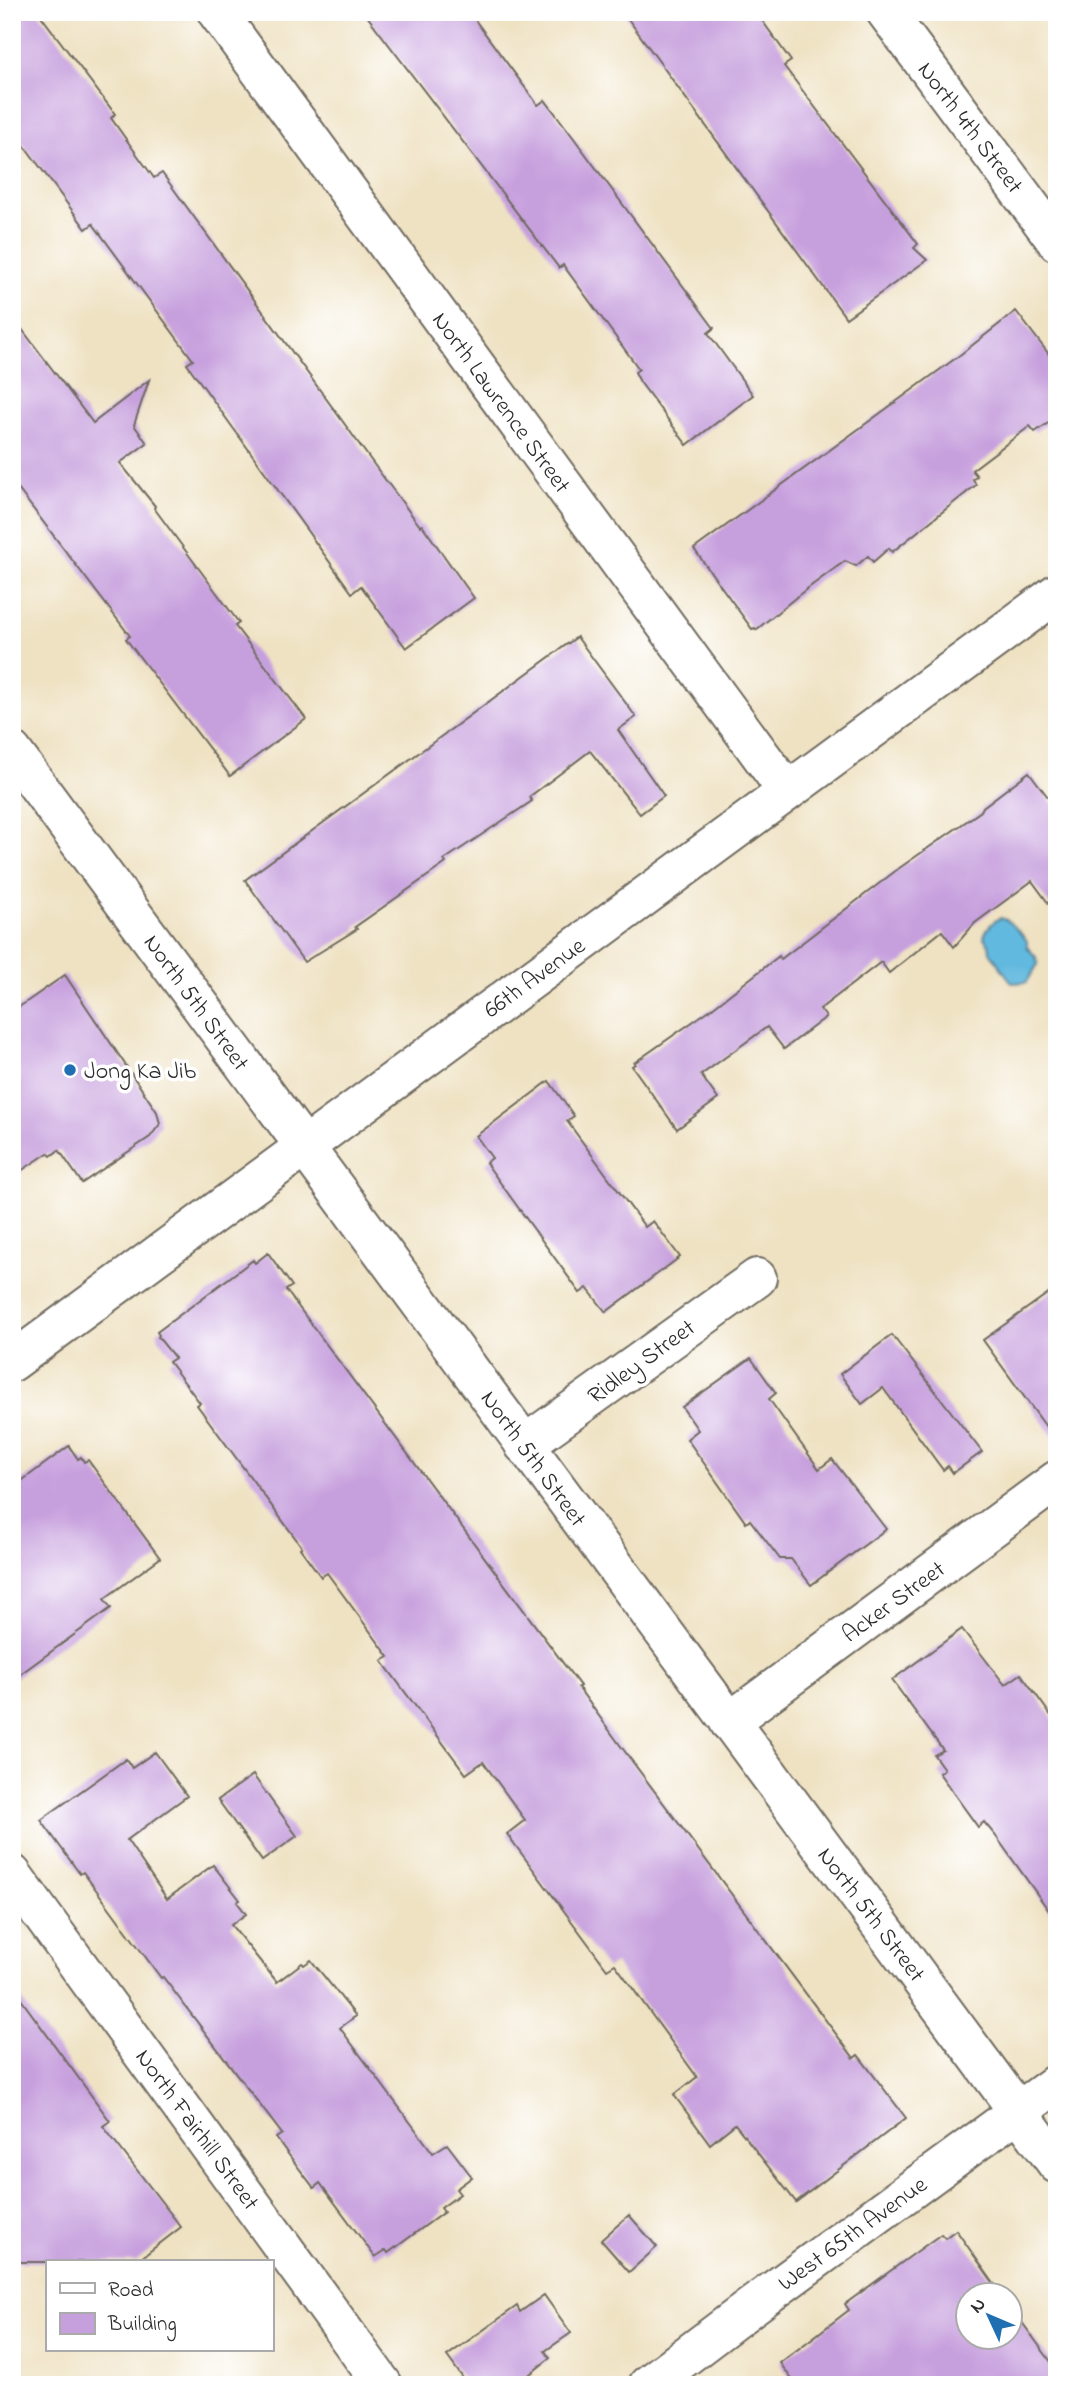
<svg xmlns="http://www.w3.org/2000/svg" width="1069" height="2397" viewBox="0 0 1069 2397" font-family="'Indie Flower',sans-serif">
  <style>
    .water { fill: #62b9df; stroke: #467285; stroke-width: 2 }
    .building { fill: #c69fdd }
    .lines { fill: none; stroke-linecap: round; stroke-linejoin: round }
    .minor-casing { stroke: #706b60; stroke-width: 42 }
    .tertiary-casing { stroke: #706b60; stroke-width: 42 }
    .minor { stroke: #fff; stroke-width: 38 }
    .tertiary { stroke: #fff; stroke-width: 38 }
    .poi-dot { fill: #1f6fb2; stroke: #fff; stroke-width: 2.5 }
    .labels { text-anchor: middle; stroke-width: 7; stroke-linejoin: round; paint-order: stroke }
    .street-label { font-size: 24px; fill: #2b2b2b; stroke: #fff }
    .poi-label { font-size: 24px; fill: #2b2b2b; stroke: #fff; text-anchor: start }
  </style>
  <rect width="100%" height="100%" fill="#fff"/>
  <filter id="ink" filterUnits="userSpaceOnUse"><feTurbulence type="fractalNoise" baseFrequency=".0143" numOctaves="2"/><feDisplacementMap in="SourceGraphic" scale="14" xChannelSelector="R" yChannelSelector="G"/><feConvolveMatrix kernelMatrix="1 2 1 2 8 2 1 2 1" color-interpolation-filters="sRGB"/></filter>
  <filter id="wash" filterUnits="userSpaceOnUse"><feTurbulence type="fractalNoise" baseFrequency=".00686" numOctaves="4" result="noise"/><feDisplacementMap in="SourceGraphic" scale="28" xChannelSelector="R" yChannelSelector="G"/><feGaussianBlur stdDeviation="1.57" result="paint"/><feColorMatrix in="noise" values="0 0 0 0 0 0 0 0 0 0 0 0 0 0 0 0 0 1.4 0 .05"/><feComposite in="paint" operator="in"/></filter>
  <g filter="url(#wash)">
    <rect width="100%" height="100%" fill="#efe2c3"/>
    <path class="water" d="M 1001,918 L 1007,920 L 1023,936 L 1027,941 L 1027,947 L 1036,957 L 1038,964 L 1027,982 L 1012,983 L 990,952 L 989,944 L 984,938 C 985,930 993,920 1001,918 Z"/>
    <g id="blocks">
      <g class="building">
        <path d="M 12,12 L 38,12 L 115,114 L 111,118 L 133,149 L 154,178 L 162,173 L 378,470 L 420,526 L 422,525 L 474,598 L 406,648 L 361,586 L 352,593 L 187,364 L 193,360 L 93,224 L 86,229 L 12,129 Z"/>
        <path d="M 364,12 L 469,12 L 538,105 L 545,100 L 573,137 L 714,328 L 708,333 L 753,395 L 687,445 L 640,382 L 635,372 L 639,369 L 563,265 L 559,268 Z"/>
        <path d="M 623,12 L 756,12 L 791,61 L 784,66 L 918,244 L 914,248 L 927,260 L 846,318 Z"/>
        <path d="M 1016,311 L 1057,365 L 1057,417 L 1035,432 L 1030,426 L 972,470 L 977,476 L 973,479 L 976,485 L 892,552 L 889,548 L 873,562 L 868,556 L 856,566 L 845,561 L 800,594 L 756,630 L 755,628 L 752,629 L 694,549 L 956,358 Z"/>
        <path d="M 12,316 L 93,423 L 149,380 L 134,425 L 147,443 L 120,463 L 155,506 L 154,508 L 239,623 L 235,626 L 306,719 L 230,776 L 126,639 L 130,636 L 12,481 Z"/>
        <path d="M 577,637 L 636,717 L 618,730 L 664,796 L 640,814 L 590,751 L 529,797 L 532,801 L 444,860 L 446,863 L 355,927 L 357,929 L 304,962 L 245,880 Z"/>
        <path d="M 1029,772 L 1057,809 L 1057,915 L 1032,881 L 975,923 L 954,947 L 942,931 L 889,973 L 881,962 L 820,1009 L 826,1017 L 784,1049 L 767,1027 L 701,1075 L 718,1099 L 677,1129 L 632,1066 L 635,1064 L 634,1063 L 711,1009 L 779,956 L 781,959 L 898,869 L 981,811 L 983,807 Z"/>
        <path d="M 65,975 L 157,1112 L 160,1124 L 150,1137 L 82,1183 L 59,1150 L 51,1156 L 48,1153 L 12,1177 L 12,1012 Z"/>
        <path d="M 549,1081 L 574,1116 L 567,1121 L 645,1227 L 653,1221 L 680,1257 L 606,1312 L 587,1288 L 580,1293 L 486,1163 L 492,1158 L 476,1136 Z"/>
        <path d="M 268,1253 L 292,1286 L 286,1290 L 580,1686 L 578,1687 L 620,1745 L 854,2058 L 858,2055 L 906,2118 L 796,2202 L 735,2124 L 710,2144 L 674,2095 L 697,2077 L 615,1964 L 607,1969 L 507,1834 L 525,1820 L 483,1762 L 466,1774 L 382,1661 L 389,1657 L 327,1573 L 321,1577 L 300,1548 L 302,1547 L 197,1405 L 200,1403 L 169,1362 L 175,1358 L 158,1337 L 159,1335 L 157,1332 L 253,1260 L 255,1263 Z"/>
        <path d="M 1057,1287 L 1057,1442 L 983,1340 Z"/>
        <path d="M 892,1335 L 982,1452 L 953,1473 L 948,1466 L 943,1470 L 883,1388 L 862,1404 L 840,1374 Z"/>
        <path d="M 751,1358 L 776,1393 L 769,1399 L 819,1469 L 832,1459 L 886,1529 L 811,1585 L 791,1559 L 780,1559 L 750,1520 L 746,1523 L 687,1439 L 698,1430 L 682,1407 Z"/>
        <path d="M 69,1446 L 78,1459 L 81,1457 L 84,1462 L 88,1460 L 160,1558 L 104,1599 L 111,1608 L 12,1680 L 12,1488 Z"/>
        <path d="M 962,1629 L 1005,1685 L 1021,1674 L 1057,1724 L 1057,1922 L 995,1835 L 984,1822 L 978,1827 L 939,1773 L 944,1769 L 934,1755 L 943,1750 L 892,1680 Z"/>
        <path d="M 155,1752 L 187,1796 L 127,1840 L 167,1899 L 213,1865 L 240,1900 L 237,1902 L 246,1914 L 231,1925 L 277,1982 L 302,1963 L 304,1965 L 311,1960 L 356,2016 L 340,2028 L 433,2153 L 447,2144 L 472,2177 L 456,2189 L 460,2194 L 441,2208 L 444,2212 L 388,2253 L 386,2250 L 375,2257 L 320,2183 L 314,2188 L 276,2138 L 282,2134 L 163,1977 L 161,1978 L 83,1872 L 80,1874 L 41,1820 L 126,1759 L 132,1768 Z"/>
        <path d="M 253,1775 L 297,1836 L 262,1861 L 218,1800 Z"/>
        <path d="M 12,1987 L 110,2121 L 103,2126 L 181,2227 L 136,2262 L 12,2262 Z"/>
        <path d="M 629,2215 L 657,2247 L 629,2272 L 601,2240 Z"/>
        <path d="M 956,2230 L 1002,2295 L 968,2295 L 968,2337 L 1010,2337 L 1010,2306 L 1057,2370 L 1057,2385 L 796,2385 L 780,2363 L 849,2310 L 845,2304 L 941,2234 L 945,2238 Z"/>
        <path d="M 544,2295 L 571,2333 L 545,2351 L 550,2358 L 516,2385 L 468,2385 L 447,2356 L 517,2306 L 520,2312 Z"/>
      </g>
    </g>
  </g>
  <g filter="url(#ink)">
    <use href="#blocks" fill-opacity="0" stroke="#706b60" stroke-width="2"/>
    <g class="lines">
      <g class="minor-casing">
        <g id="minor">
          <path d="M 217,12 L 787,791"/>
          <path d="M 886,12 L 1057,242"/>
          <path d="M 524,1445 L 757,1278"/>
          <path d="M 729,1722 L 1057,1480"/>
          <path d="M 12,1874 L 383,2385"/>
          <path d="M 648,2385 L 751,2307 L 1057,2083"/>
        </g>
      </g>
      <g class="tertiary-casing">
        <g id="tertiary">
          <path d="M 12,751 L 1057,2164"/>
          <path d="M 12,1362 L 1057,593"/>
        </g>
      </g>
      <use href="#minor" class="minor"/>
      <use href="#tertiary" class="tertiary"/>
    </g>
  </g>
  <circle class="poi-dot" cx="70" cy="1070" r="7"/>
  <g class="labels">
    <g class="street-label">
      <text transform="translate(971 127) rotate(53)" y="8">North 4th Street</text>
      <text transform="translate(502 402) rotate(54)" y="8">North Lawrence Street</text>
      <text transform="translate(534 977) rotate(-36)" y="8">66th Avenue</text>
      <text transform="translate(197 1002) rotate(54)" y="8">North 5th Street</text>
      <text transform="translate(641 1361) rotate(-36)" y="8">Ridley Street</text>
      <text transform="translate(534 1458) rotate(54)" y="8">North 5th Street</text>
      <text transform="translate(893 1601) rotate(-36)" y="8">Acker Street</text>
      <text transform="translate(872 1914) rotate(53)" y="8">North 5th Street</text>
      <text transform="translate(198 2129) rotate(54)" y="8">North Fairhill Street</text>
      <text transform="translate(852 2233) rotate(-36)" y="8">West 65th Avenue</text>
    </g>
    <g class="poi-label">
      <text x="84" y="1078">Jong Ka Jib</text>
    </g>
  </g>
  <rect width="1069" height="2397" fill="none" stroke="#fff" stroke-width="42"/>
  <rect x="46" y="2260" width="228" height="91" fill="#ffffff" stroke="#aaaaaa" stroke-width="2"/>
  <rect x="60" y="2283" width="35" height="10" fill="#ffffff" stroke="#aaaaaa" stroke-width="2"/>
  <text x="108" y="2296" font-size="21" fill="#2b2b2b">Road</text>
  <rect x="60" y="2313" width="35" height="21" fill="#c69fdd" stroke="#aaaaaa" stroke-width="2"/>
  <text x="108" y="2330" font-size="21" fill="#2b2b2b">Building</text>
  <g transform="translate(989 2316) rotate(314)"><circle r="33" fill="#ffffff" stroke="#aaaaaa" stroke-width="2"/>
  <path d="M0-5L12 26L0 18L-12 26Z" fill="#1f6fb2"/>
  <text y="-10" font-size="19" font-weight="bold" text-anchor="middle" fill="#2b2b2b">N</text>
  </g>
</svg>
